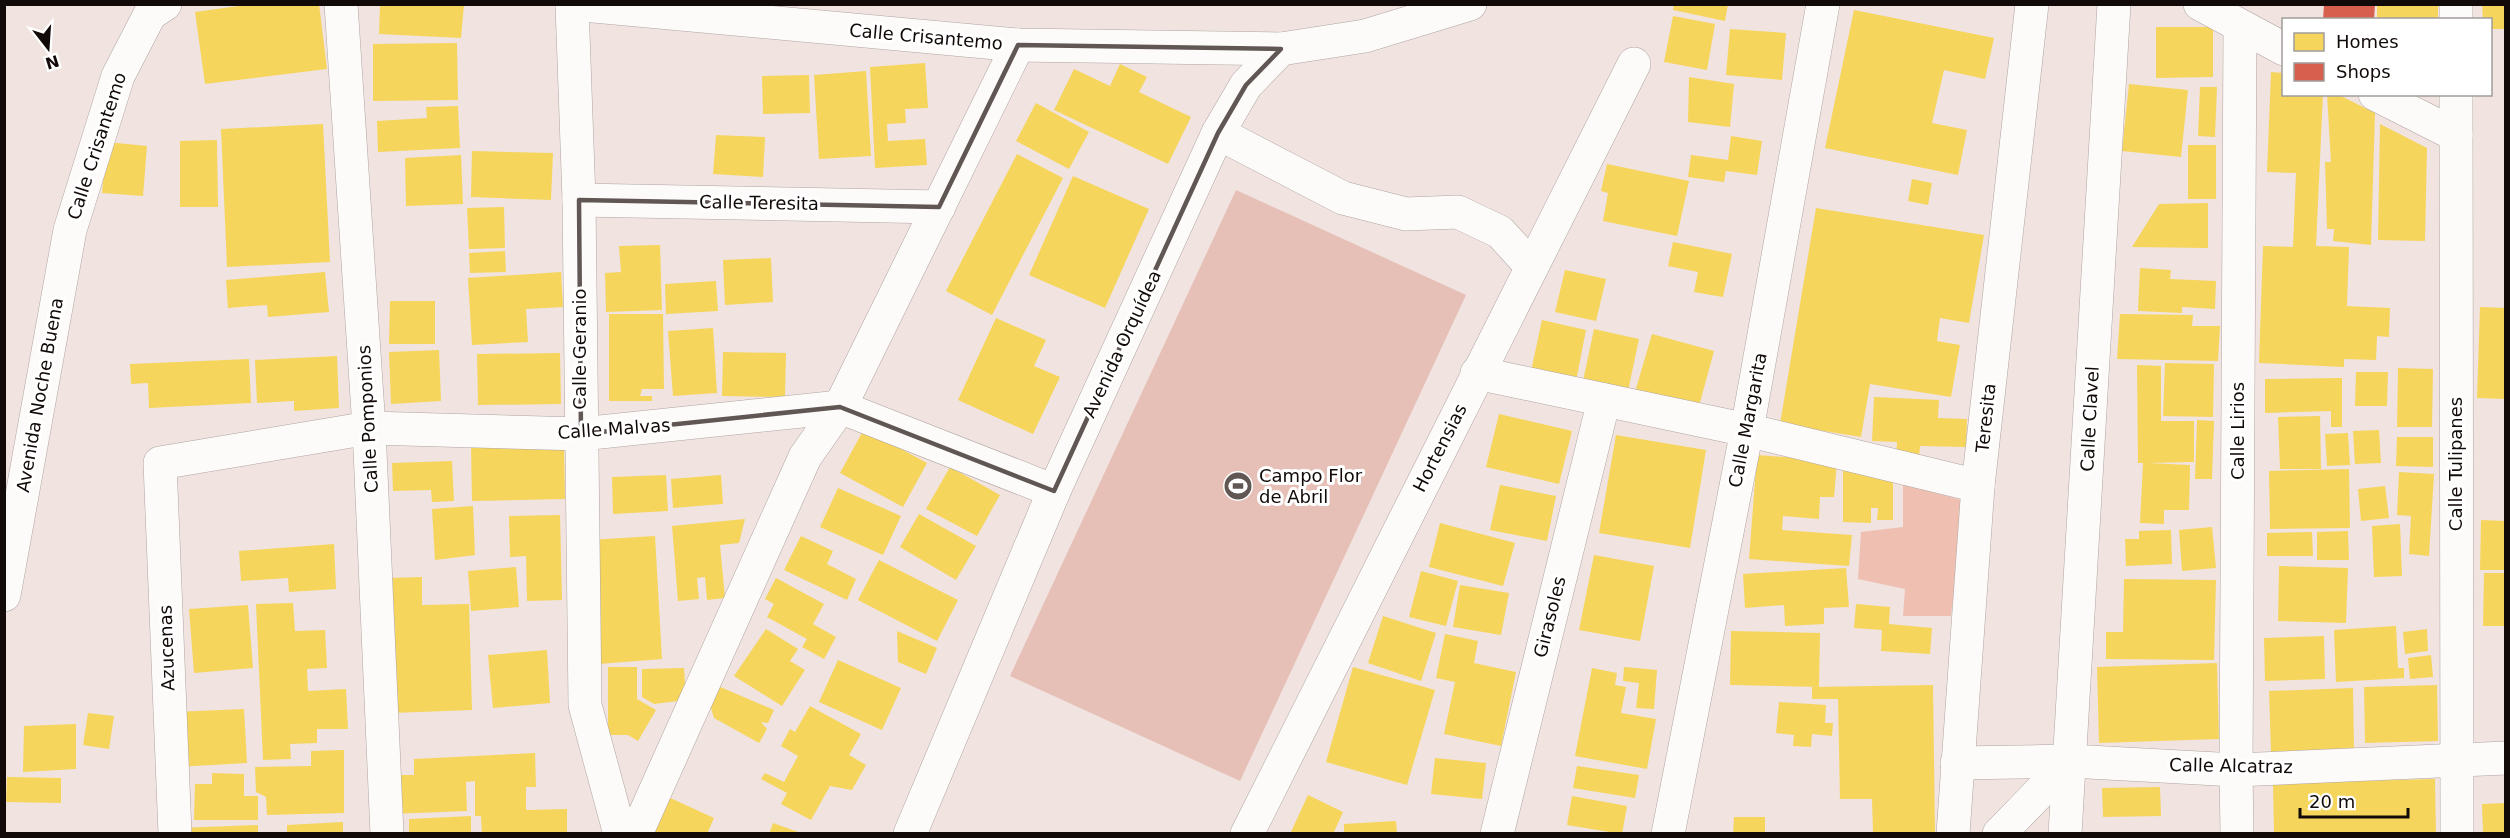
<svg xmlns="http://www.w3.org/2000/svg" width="2510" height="838" viewBox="0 0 2510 838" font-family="'DejaVu Sans',sans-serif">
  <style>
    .green { fill: #e6c0b6 }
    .forest { fill: #efbfb2 }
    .homes { fill: #f6d55c }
    .shops { fill: #d6604d }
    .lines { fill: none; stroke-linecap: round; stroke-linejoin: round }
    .minor-casing { stroke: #afa5a2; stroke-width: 34 }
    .minor { stroke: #fdfbfa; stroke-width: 33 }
    .marked { fill: none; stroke: #605654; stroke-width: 4.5; stroke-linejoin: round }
    .labels { text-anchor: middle; stroke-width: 6; stroke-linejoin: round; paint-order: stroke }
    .street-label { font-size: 18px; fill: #120a08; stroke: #fff }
    .poi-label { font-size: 18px; fill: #120a08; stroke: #fff; text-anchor: start }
  </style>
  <rect width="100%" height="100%" fill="#f0e3e0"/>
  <path class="green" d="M 1236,190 L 1466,295 L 1240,781 L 1010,676 Z"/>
  <path class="forest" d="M 1903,484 L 1965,501 L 1951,616 L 1903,616 L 1905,589 L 1858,579 L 1861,532 L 1903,527 Z"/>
  <g class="homes">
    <path d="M 253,4 L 319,4 L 327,69 L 205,84 L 195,12 Z"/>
    <path d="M 1674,4 L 1728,4 L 1725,21 L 1673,10 Z"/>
    <rect x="2377" y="4" width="61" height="16"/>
    <path d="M 2482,4 L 2506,4 L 2506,29 L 2490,29 L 2490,20 L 2483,20 Z"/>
    <path d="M 380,5 L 464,5 L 461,38 L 379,34 Z"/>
    <path d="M 1854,10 L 1994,38 L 1985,79 L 1944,70 L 1932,123 L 1967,130 L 1958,175 L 1825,148 Z"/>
    <path d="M 1673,16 L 1715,24 L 1707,70 L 1664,62 Z"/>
    <path d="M 2156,27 L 2213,27 L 2213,77 L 2156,78 Z"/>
    <path d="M 1730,29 L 1786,33 L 1782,80 L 1726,75 Z"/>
    <path d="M 457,43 L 458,100 L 373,101 L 373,44 Z"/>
    <path d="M 925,63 L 928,108 L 905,109 L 906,123 L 887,124 L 888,141 L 925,139 L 927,165 L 875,168 L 870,67 Z"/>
    <path d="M 1120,64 L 1147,77 L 1139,92 L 1191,117 L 1168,164 L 1054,110 L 1074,69 L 1110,86 Z"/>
    <path d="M 866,71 L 871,156 L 819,159 L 814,75 Z"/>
    <path d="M 2271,72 L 2284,73 L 2284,94 L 2323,94 L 2316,246 L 2349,247 L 2347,306 L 2390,308 L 2389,337 L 2377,336 L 2376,360 L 2344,359 L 2344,367 L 2259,363 L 2263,246 L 2293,247 L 2296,173 L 2267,172 Z"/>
    <path d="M 809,75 L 810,113 L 763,114 L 762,76 Z"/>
    <path d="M 1689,77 L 1734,84 L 1730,127 L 1688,122 Z"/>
    <path d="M 2129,84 L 2188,90 L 2181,157 L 2122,151 Z"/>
    <path d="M 2200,87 L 2217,87 L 2215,137 L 2198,136 Z"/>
    <path d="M 2327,94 L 2337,94 L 2375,113 L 2371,245 L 2333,241 L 2334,229 L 2327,229 L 2325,162 L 2331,162 Z"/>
    <path d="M 1036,103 L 1089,132 L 1069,169 L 1016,141 Z"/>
    <path d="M 458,106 L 460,148 L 378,152 L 377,121 L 427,118 L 426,107 Z"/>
    <path d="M 323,124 L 330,262 L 227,267 L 221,129 Z"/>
    <path d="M 2380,124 L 2427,148 L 2425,241 L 2378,240 Z"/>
    <path d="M 716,135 L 765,137 L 763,177 L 713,174 Z"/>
    <path d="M 1731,136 L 1762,141 L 1757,175 L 1726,171 L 1724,182 L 1688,177 L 1691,155 L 1728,160 Z"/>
    <path d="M 217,140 L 218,207 L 180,207 L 180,141 Z"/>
    <path d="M 107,142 L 147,146 L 143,196 L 102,193 Z"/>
    <rect x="2188" y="145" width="28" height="54"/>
    <path d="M 472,151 L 553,153 L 551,200 L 471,197 Z"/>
    <path d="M 1017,154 L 1063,178 L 992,315 L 946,291 Z"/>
    <path d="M 461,155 L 463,204 L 406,206 L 405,158 Z"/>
    <path d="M 1607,164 L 1689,181 L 1677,236 L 1603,221 L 1608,193 L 1601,191 Z"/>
    <path d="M 1073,176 L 1149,209 L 1105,308 L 1029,275 Z"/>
    <path d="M 1912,179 L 1932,183 L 1928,205 L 1908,201 Z"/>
    <path d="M 2208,203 L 2208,248 L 2132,247 L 2159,204 Z"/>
    <path d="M 504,207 L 505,248 L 469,249 L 467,208 Z"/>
    <path d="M 1816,208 L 1984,235 L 1969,323 L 1940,318 L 1937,341 L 1960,345 L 1951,397 L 1870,384 L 1861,437 L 1780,424 Z"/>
    <path d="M 1673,242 L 1732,254 L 1723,297 L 1694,292 L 1698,272 L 1668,266 Z"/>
    <path d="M 660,245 L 662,310 L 606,312 L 605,273 L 621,272 L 619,246 Z"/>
    <path d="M 505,251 L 506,272 L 470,273 L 469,253 Z"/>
    <path d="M 771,258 L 773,302 L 725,305 L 723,260 Z"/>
    <path d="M 2140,268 L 2171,270 L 2170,279 L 2216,281 L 2215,309 L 2182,307 L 2182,313 L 2138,311 Z"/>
    <path d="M 1565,270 L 1606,279 L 1596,321 L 1555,312 Z"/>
    <path d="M 325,272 L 329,312 L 268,317 L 267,305 L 228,308 L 226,280 Z"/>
    <path d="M 561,272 L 563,307 L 526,309 L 528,342 L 472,345 L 468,278 Z"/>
    <path d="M 716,281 L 718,311 L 666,314 L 665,284 Z"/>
    <path d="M 390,301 L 435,301 L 435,344 L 389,344 Z"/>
    <path d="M 2480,307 L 2506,308 L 2506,399 L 2477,398 Z"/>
    <path d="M 609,314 L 663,314 L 664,389 L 642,389 L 640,396 L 652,396 L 652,401 L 609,401 Z"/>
    <path d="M 2120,314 L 2193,315 L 2192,326 L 2220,326 L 2218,361 L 2117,359 Z"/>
    <path d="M 996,318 L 1046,340 L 1034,366 L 1060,377 L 1033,434 L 958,400 Z"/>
    <path d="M 1542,320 L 1586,330 L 1576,381 L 1531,371 Z"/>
    <path d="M 713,328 L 717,393 L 673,396 L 668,331 Z"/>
    <path d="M 1594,329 L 1639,339 L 1628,391 L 1583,381 Z"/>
    <path d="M 1652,334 L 1714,351 L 1698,410 L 1635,392 Z"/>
    <path d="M 439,350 L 441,401 L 391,404 L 389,352 Z"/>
    <path d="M 723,352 L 786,353 L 785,397 L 722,396 Z"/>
    <path d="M 560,353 L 561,404 L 478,405 L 477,354 Z"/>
    <path d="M 337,356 L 339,408 L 294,411 L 294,401 L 257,403 L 255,360 Z"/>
    <path d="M 249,359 L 251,403 L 149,408 L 148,383 L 131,384 L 130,364 Z"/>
    <path d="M 2165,363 L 2214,364 L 2213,417 L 2163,416 Z"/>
    <path d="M 2137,365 L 2161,366 L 2161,421 L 2194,421 L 2194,462 L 2148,463 L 2190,465 L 2189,510 L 2164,510 L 2164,524 L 2140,523 L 2143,463 L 2138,463 Z"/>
    <path d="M 2398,368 L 2433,369 L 2432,427 L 2397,427 Z"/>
    <path d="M 2356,372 L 2388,372 L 2387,406 L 2355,406 Z"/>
    <path d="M 2342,378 L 2342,427 L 2331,427 L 2331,411 L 2265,413 L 2265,379 Z"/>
    <path d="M 1874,397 L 1939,400 L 1938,418 L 1967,419 L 1966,447 L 1920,446 L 1919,458 L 1896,458 L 1897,442 L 1872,441 Z"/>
    <path d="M 1499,414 L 1572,431 L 1559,484 L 1486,467 Z"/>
    <path d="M 2320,416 L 2321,469 L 2280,469 L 2278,417 Z"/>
    <path d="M 2197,420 L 2214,421 L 2212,479 L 2195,479 Z"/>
    <path d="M 864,429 L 927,463 L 903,507 L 840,473 Z"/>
    <path d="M 2379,430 L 2381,463 L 2355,464 L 2353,431 Z"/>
    <path d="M 2348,433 L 2350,465 L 2327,466 L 2325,434 Z"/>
    <path d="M 1616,435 L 1706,450 L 1690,548 L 1599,533 Z"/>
    <path d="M 2397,437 L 2433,437 L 2433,467 L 2396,466 Z"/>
    <path d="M 564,445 L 565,499 L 472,501 L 471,447 Z"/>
    <path d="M 1757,455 L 1837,461 L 1834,497 L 1820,497 L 1819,519 L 1783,516 L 1782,530 L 1852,535 L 1849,566 L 1749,559 Z"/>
    <path d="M 452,461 L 454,501 L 432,502 L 431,490 L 393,491 L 392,463 Z"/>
    <path d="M 950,467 L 1000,495 L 977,536 L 926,509 Z"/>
    <path d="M 1843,468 L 1893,469 L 1893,520 L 1877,520 L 1878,508 L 1871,508 L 1871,523 L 1843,522 Z"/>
    <path d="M 2349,469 L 2350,528 L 2270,529 L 2269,471 Z"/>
    <path d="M 2399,472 L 2434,474 L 2429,556 L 2409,554 L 2411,516 L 2397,515 Z"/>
    <path d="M 666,475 L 668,511 L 613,514 L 612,477 Z"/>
    <path d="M 721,475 L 723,504 L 673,508 L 671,479 Z"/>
    <path d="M 1500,485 L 1556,496 L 1547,541 L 1490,530 Z"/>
    <path d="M 2385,486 L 2389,518 L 2361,521 L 2358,489 Z"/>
    <path d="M 838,488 L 901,516 L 883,555 L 820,527 Z"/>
    <path d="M 473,506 L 475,555 L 435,560 L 432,509 Z"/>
    <path d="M 919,514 L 976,546 L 956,580 L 900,547 Z"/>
    <path d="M 560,515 L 562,600 L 527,601 L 526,556 L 510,557 L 509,516 Z"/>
    <path d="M 745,519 L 739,543 L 720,545 L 725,598 L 707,600 L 705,577 L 697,578 L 699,599 L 678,601 L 672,526 Z"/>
    <path d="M 2481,520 L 2506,521 L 2506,570 L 2480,570 Z"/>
    <path d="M 1440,523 L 1515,543 L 1503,586 L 1429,567 Z"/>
    <path d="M 2400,524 L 2402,576 L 2374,577 L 2372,526 Z"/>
    <path d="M 2212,527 L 2216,568 L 2182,571 L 2179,530 Z"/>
    <path d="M 2171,530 L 2172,564 L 2126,566 L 2125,539 L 2139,539 L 2139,531 Z"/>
    <path d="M 2348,531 L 2349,560 L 2317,560 L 2317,532 Z"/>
    <path d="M 2312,532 L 2313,556 L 2267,556 L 2267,533 Z"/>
    <path d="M 655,536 L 662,659 L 599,664 L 589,540 Z"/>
    <path d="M 801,536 L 833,551 L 827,564 L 856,579 L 847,600 L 784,570 Z"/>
    <path d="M 334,544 L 336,589 L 289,592 L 288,578 L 241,581 L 239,551 Z"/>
    <path d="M 1594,555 L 1654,566 L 1640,641 L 1579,630 Z"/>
    <path d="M 879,560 L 958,600 L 937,641 L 858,600 Z"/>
    <path d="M 2279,566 L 2348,568 L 2346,623 L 2278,621 Z"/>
    <path d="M 516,567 L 519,607 L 471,611 L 468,571 Z"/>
    <path d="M 1846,568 L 1849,607 L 1824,608 L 1824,624 L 1785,626 L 1784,605 L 1745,608 L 1743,574 Z"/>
    <path d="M 1421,571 L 1458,581 L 1446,626 L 1409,617 Z"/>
    <path d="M 2484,573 L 2506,573 L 2506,626 L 2483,626 Z"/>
    <path d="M 422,577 L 422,605 L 469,604 L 472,710 L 392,713 L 388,578 Z"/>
    <path d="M 776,578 L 824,604 L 813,624 L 836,637 L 824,659 L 802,647 L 807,639 L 767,617 L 774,604 L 765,599 Z"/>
    <path d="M 2124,579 L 2216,580 L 2214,660 L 2106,659 L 2106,632 L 2123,632 Z"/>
    <path d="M 1460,585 L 1509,593 L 1501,635 L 1453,627 Z"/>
    <path d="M 293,603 L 295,631 L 325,630 L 327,668 L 307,669 L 308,691 L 346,689 L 348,729 L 317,729 L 317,743 L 290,744 L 291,759 L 263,760 L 256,604 Z"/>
    <path d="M 1856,604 L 1890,607 L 1889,624 L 1932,628 L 1930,654 L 1881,651 L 1882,630 L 1854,628 Z"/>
    <path d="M 248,605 L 253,668 L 194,673 L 189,609 Z"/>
    <path d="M 1383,616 L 1436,633 L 1421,681 L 1368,663 Z"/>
    <path d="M 2396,626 L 2398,668 L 2404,668 L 2404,678 L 2336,682 L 2334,630 Z"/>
    <path d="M 766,629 L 798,649 L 790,661 L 805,670 L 782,706 L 734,676 Z"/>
    <path d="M 2427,629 L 2428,651 L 2405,654 L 2403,632 Z"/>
    <path d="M 897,631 L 937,648 L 926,674 L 898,662 Z"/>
    <path d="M 1731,631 L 1820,633 L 1819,687 L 1730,685 Z"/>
    <path d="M 1445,634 L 1478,641 L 1474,663 L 1516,672 L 1501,746 L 1444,734 L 1455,682 L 1436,678 Z"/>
    <path d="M 2324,636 L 2325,679 L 2265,681 L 2264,638 Z"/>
    <path d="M 547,650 L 550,703 L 493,708 L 488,655 Z"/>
    <path d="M 2431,655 L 2433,677 L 2410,679 L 2408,658 Z"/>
    <path d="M 838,660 L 901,688 L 882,730 L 819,702 Z"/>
    <path d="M 2217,663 L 2219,739 L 2099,743 L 2097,667 Z"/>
    <path d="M 608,667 L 637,667 L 637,699 L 656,710 L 638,741 L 628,735 L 608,735 Z"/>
    <path d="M 1353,667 L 1435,690 L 1407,785 L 1326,762 Z"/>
    <path d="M 1624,667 L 1657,670 L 1654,709 L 1636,708 L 1639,683 L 1623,681 Z"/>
    <path d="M 684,668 L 686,700 L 654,704 L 642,697 L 642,669 Z"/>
    <path d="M 1592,668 L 1617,673 L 1615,685 L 1626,687 L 1621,713 L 1656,719 L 1647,769 L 1575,756 Z"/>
    <path d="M 1933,685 L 1935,834 L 1873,834 L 1872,799 L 1840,799 L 1838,699 L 1812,699 L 1812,687 Z"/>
    <path d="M 2437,685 L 2438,741 L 2365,743 L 2364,687 Z"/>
    <path d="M 718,686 L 774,710 L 768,723 L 761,722 L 767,729 L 759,743 L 714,718 L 710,705 Z"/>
    <path d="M 2353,688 L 2354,749 L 2271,752 L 2269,691 Z"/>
    <path d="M 1779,702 L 1826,705 L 1825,723 L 1833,723 L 1832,736 L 1812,734 L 1811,747 L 1793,746 L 1794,735 L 1776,733 Z"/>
    <path d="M 810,706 L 861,734 L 849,755 L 866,765 L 852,790 L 830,786 L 811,820 L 781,804 L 787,793 L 761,779 L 765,773 L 784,782 L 798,756 L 781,746 L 790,729 L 795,732 Z"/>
    <path d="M 244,709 L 247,763 L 177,767 L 174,712 Z"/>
    <path d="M 88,713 L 114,716 L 109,749 L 83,745 Z"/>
    <path d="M 76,724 L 76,769 L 23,772 L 24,726 Z"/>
    <path d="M 344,750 L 344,813 L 267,815 L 266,797 L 256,792 L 255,767 L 311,766 L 311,751 Z"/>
    <path d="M 535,753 L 536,787 L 526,787 L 526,810 L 567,809 L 567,834 L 482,834 L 481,816 L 475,816 L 475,781 L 466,782 L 467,811 L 392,814 L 391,775 L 414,775 L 414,759 Z"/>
    <path d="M 1435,758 L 1486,763 L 1482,799 L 1431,794 Z"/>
    <path d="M 1577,766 L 1639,775 L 1635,798 L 1573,788 Z"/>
    <path d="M 212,773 L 244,774 L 244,796 L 258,796 L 258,820 L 194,820 L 195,784 L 212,784 Z"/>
    <path d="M 7,777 L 61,778 L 61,803 L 6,802 Z"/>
    <path d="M 2435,779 L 2436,834 L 2274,834 L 2273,783 Z"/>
    <path d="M 2160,787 L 2161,816 L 2103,817 L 2102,788 Z"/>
    <path d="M 1308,795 L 1343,812 L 1333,834 L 1290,834 Z"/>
    <path d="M 666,796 L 714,818 L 707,834 L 649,834 Z"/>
    <path d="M 1572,796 L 1627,806 L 1622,834 L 1567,825 Z"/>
    <path d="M 2506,803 L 2506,834 L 2483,834 L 2482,804 Z"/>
    <path d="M 471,816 L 471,834 L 409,834 L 409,819 Z"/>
    <path d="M 1734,817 L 1765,817 L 1765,834 L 1733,834 Z"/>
    <path d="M 1396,821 L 1397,834 L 1344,834 L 1344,824 Z"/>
    <path d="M 343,822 L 343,834 L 287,834 L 287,825 Z"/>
    <path d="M 773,823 L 801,833 L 801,834 L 769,834 Z"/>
    <path d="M 258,825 L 258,834 L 179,834 L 179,828 Z"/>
  </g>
  <path class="shops" d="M 2324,4 L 2375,4 L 2374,20 L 2323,20 Z"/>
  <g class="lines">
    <g class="minor-casing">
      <g id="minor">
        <path d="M 341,4 L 369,428 L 387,834"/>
        <path d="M 572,4 L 1018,45 L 1281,49"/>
        <path d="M 2200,4 L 2284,49"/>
        <path d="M 2456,4 L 2456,20"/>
        <path d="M 572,5 L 579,200 L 585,705 L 620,834"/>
        <path d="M 2375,94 L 2456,135"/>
        <path d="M 2456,94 L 2457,834"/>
        <path d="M 1218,133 L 1343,198 L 1406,214 L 1458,212 L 1500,232 L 1531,266"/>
        <path d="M 579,200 L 939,207"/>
        <path d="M 1477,373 L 1747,430 L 1978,486"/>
        <path d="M 4,595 L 70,230 L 118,76 L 150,14 L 165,4"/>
        <path d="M 1957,763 L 2070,761 L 2236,770 L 2506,758"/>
        <path d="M 175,834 L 160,463 L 369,428 L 581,434 L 840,407 L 1054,491"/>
        <path d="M 636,834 L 805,457 L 840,407 L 1018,45"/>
        <path d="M 910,834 L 1054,491 L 1218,133 L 1246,85 L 1281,49 L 1365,36 L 1470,4"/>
        <path d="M 1247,834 L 1634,64"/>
        <path d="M 1497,834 L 1604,400"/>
        <path d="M 1668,834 L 1747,430 L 1823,4"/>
        <path d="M 1953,834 L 1978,486 L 2032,4"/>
        <path d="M 1999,834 L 2070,761"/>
        <path d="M 2065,834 L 2114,4"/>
        <path d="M 2237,834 L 2236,770 L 2240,28"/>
      </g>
    </g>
    <use href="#minor" class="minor"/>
  </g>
  <path class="marked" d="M 1018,45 L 1281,49 L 1246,85 L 1218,133 L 1054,491 L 840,407 L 581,434 L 579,200 L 939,207 Z"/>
  <defs>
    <g id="stadium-disc" transform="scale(1.5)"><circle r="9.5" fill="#605654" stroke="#fff"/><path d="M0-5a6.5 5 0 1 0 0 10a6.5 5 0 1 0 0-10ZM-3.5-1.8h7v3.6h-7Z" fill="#fff"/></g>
  </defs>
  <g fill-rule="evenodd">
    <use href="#stadium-disc" x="1238" y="486"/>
  </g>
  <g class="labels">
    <g class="street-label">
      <text transform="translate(926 37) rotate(5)" y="6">Calle Crisantemo</text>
      <text transform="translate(97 146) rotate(-72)" y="6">Calle Crisantemo</text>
      <text transform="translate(759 203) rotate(1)" y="6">Calle Teresita</text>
      <text transform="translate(1122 344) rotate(-65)" y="6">Avenida Orquídea</text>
      <text transform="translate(580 349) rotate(-90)" y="6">Calle Geranio</text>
      <text transform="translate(40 395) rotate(-80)" y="6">Avenida Noche Buena</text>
      <text transform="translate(1986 418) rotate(-84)" y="6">Teresita</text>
      <text transform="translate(368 419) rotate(-93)" y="6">Calle Pomponios</text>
      <text transform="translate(2090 419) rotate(-87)" y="6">Calle Clavel</text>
      <text transform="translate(1748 420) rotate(-79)" y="6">Calle Margarita</text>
      <text transform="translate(614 429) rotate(-4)" y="6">Calle Malvas</text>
      <text transform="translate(2238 431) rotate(-90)" y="6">Calle Lirios</text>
      <text transform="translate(1440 448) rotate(-63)" y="6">Hortensias</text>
      <text transform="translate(2456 464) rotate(-90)" y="6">Calle Tulipanes</text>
      <text transform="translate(1550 617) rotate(-76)" y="6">Girasoles</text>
      <text transform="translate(167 648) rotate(-92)" y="6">Azucenas</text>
      <text transform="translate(2231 766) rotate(1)" y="6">Calle Alcatraz</text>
    </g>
    <g class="poi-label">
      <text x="1259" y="482">Campo Flor<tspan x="1259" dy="21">de Abril</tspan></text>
    </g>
  </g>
  <rect width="2510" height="838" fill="none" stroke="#120a08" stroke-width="12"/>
  <rect x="2282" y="18" width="210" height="78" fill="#ffffff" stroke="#a09d9c" stroke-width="1.5"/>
  <rect x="2294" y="33" width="30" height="18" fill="#f6d55c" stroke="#a09d9c" stroke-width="1.5"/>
  <text x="2336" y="48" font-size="18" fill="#120a08">Homes</text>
  <rect x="2294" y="63" width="30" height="18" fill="#d6604d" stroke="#a09d9c" stroke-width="1.5"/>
  <text x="2336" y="78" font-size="18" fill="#120a08">Shops</text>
  <g transform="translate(48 48) rotate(163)" stroke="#ffffff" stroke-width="4.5" paint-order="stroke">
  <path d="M0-4.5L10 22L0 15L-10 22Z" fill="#120a08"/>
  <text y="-9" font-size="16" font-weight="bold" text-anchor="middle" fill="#120a08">N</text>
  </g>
  <path d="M2300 808v9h108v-9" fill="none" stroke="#120a08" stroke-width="3"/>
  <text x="2309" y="808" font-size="18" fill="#120a08" stroke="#ffffff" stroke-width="4.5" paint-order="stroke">20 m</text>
</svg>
